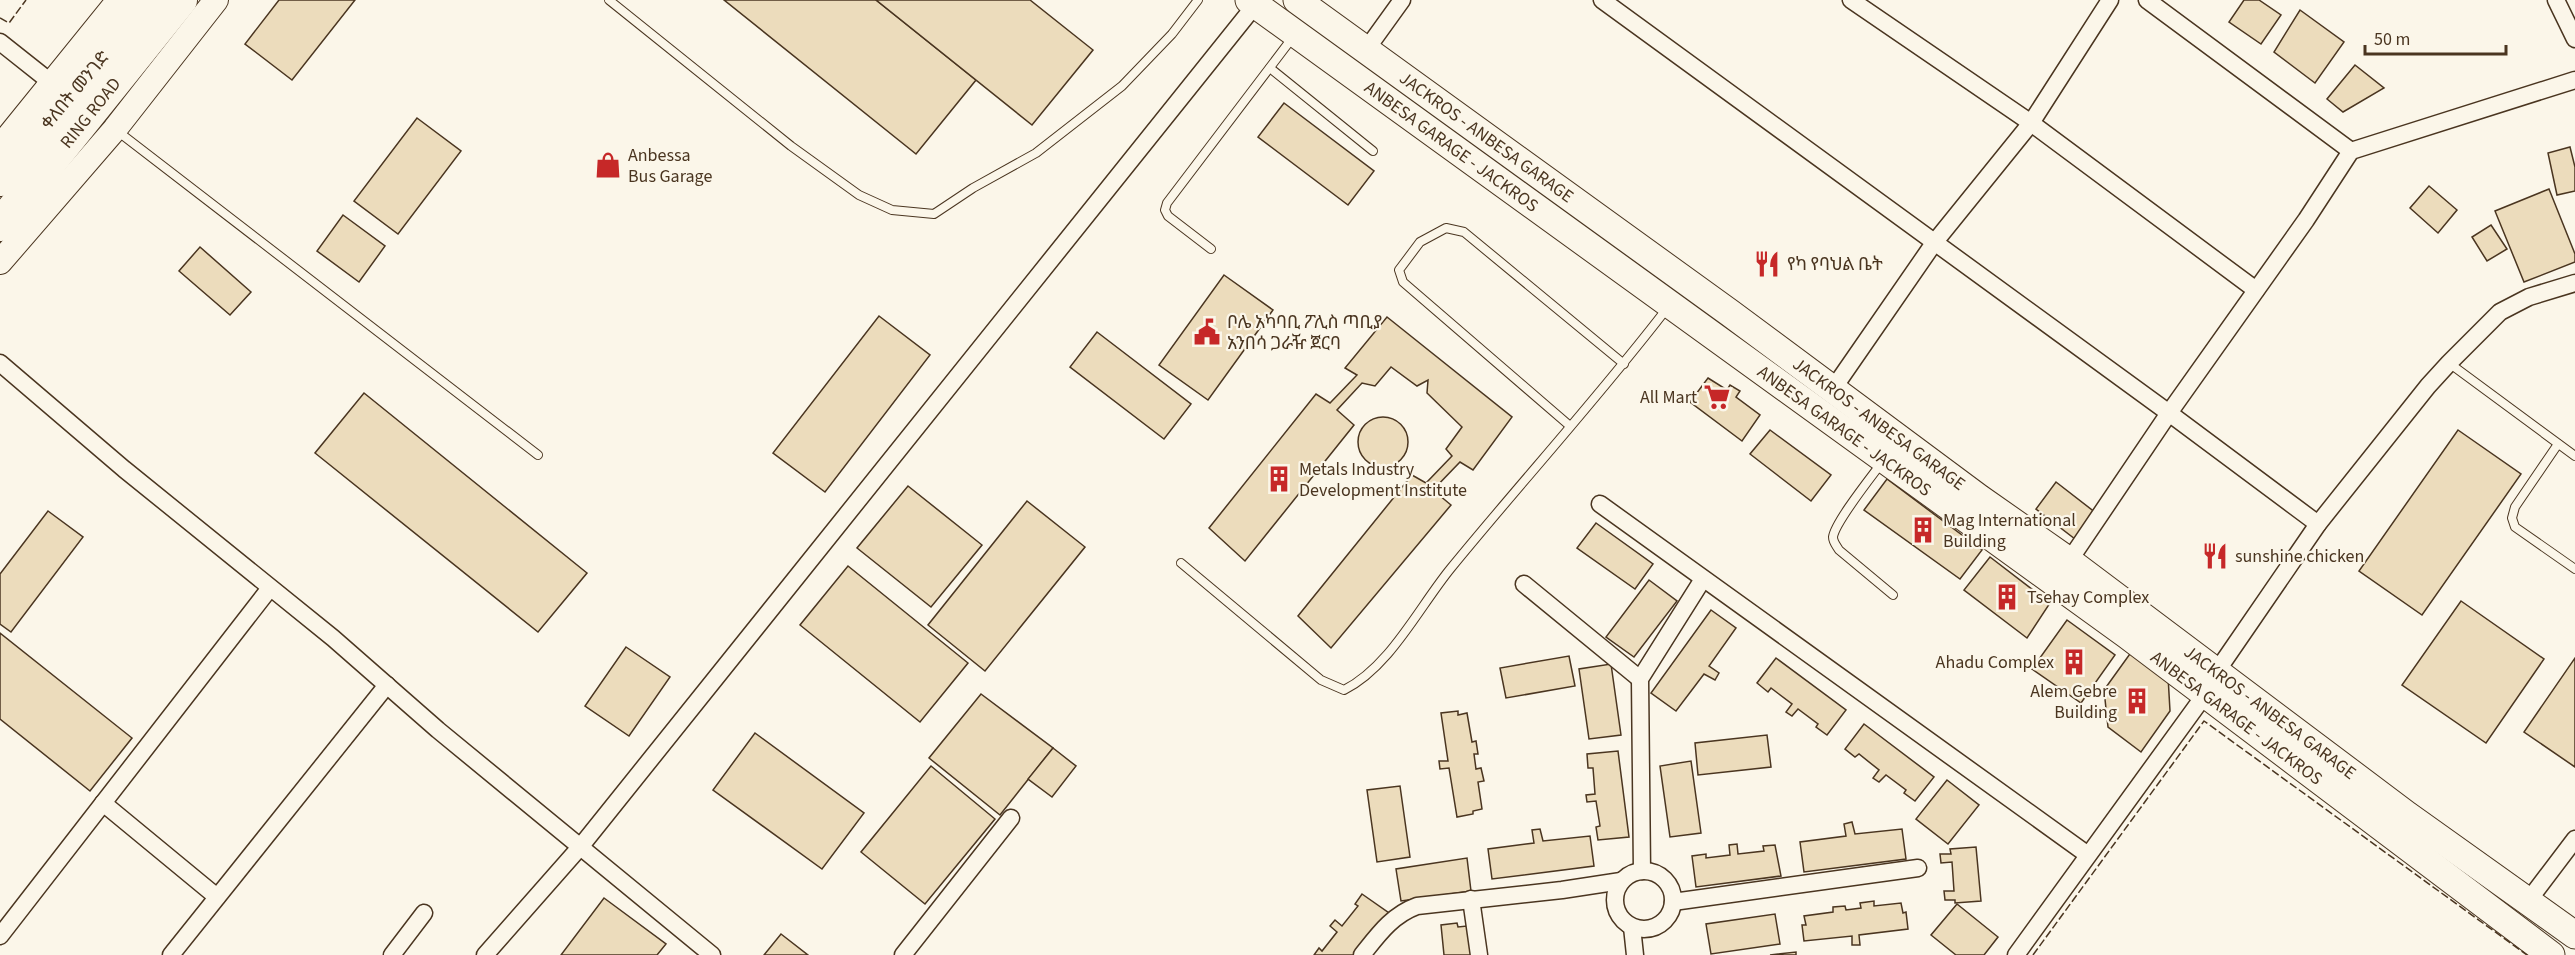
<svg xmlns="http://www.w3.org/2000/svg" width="2575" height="955" viewBox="0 0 2575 955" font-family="'Source Sans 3','Noto Sans Ethiopic',sans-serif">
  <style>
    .building { fill: #ecdcbc; stroke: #4a3520; stroke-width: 1.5 }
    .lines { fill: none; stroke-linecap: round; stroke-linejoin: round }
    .lane-casing { stroke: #4a3520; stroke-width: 10 }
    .street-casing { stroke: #4a3520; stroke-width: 19 }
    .secondary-casing { stroke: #4a3520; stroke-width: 26 }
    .primary-casing { stroke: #4a3520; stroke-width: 29 }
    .highway-casing { stroke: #4a3520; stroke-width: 34 }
    .lane { stroke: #fbf6e9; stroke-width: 8 }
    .street { stroke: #fbf6e9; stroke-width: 16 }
    .secondary { stroke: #fbf6e9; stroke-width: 24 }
    .primary { stroke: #fbf6e9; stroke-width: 27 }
    .highway { stroke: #fbf6e9; stroke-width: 32 }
    .fence { stroke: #4a3520; stroke-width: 1.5; stroke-dasharray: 8 3; stroke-linecap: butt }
    .labels { text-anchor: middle; stroke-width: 4.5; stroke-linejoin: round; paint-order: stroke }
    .street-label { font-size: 18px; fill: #4a3520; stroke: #fbf6e9 }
    .poi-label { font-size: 18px; fill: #4a3520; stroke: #fbf6e9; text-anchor: start }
  </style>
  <rect width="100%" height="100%" fill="#fbf6e9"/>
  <g class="building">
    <path d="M 279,0 L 355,0 L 292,80 L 245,44 Z"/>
    <path d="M 724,0 L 876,0 L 976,80 L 916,154 Z"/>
    <path d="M 876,0 L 1030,0 L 1093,50 L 1032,125 Z"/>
    <path d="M 2244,0 L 2259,0 L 2281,15 L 2261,44 L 2229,22 Z"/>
    <path d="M 2300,10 L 2344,42 L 2315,83 L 2274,52 Z"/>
    <path d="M 2355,65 L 2384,88 L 2343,112 L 2327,99 Z"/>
    <path d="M 1284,103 L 1374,171 L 1348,205 L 1258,137 Z"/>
    <path d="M 417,118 L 461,151 L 398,234 L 354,201 Z"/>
    <path d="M 2570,147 L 2575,167 L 2575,191 L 2557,195 L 2548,153 Z"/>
    <path d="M 2429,186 L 2457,210 L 2438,233 L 2410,208 Z"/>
    <path d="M 2549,189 L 2575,254 L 2575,262 L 2524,282 L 2495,211 Z"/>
    <path d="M 343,215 L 385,246 L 359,282 L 317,251 Z"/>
    <path d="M 2491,225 L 2507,249 L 2487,261 L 2472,237 Z"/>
    <path d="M 200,247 L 251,292 L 230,315 L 179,271 Z"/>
    <path d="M 1224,275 L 1273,310 L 1208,400 L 1159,365 Z"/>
    <path d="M 879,316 L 930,355 L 825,492 L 773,453 Z"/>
    <path d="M 1387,317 L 1512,417 L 1473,470 L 1460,462 L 1433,490 L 1451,505 L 1331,648 L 1298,616 L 1412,475 L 1426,483 L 1452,456 L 1446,449 L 1462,427 L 1427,393 L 1428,380 L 1417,386 L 1391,367 L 1375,386 L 1362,383 L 1337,410 L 1354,425 L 1245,561 L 1209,528 L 1316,394 L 1330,403 L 1357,375 L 1345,368 Z"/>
    <path d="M 1097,332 L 1191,404 L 1164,439 L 1070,367 Z"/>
    <path d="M 1708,378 L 1727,390 L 1730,385 L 1740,391 L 1736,397 L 1760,415 L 1742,441 L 1690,402 Z"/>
    <path d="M 364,393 L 587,573 L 538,632 L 315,453 Z"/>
    <circle cx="1383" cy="442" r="25"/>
    <path d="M 1770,430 L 1831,475 L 1811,501 L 1750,454 Z"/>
    <path d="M 2458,430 L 2521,474 L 2422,615 L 2359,571 Z"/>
    <path d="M 1887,479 L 1982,550 L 1960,579 L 1864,510 Z"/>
    <path d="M 2056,482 L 2096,513 L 2075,539 L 2036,509 Z"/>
    <path d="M 908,486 L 982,545 L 931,607 L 857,548 Z"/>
    <path d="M 1027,501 L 1085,547 L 985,671 L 928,625 Z"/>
    <path d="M 48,511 L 83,537 L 11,632 L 0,624 L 0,574 Z"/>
    <path d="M 1596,523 L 1653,564 L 1635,589 L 1577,548 Z"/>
    <path d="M 1990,557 L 2050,603 L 2027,638 L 1964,590 Z"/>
    <path d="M 848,566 L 968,663 L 920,722 L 800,625 Z"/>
    <path d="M 1649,580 L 1677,601 L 1634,657 L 1606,637 Z"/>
    <path d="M 2461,601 L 2544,659 L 2486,743 L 2402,685 Z"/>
    <path d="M 1711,610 L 1736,628 L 1709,666 L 1719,673 L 1715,680 L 1704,674 L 1676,711 L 1651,693 Z"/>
    <path d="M 2067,620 L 2115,655 L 2081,703 L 2032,669 Z"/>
    <path d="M 0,633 L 132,738 L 90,791 L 0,719 Z"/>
    <path d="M 626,647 L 670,677 L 629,736 L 585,706 Z"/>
    <path d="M 2132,651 L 2168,676 L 2170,711 L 2141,752 L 2108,727 L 2104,690 Z"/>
    <path d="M 1569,656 L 1575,686 L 1506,698 L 1500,668 Z"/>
    <path d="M 1776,658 L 1846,710 L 1827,735 L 1816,727 L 1818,724 L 1798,709 L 1792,716 L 1786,712 L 1792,704 L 1771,688 L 1768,692 L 1757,683 Z"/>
    <path d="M 2575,658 L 2575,767 L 2524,732 Z"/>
    <path d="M 1611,664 L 1621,735 L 1589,739 L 1579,669 Z"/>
    <path d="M 981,694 L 1053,748 L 1000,815 L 929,758 Z"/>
    <path d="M 1458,711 L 1458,715 L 1467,713 L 1472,742 L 1476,741 L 1478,754 L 1474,754 L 1476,769 L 1481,768 L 1484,781 L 1478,782 L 1482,809 L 1473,811 L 1473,814 L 1457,817 L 1449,768 L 1440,769 L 1439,761 L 1448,761 L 1441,713 Z"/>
    <path d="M 1864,724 L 1934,777 L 1915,801 L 1904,793 L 1906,790 L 1886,775 L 1879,782 L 1873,778 L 1879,770 L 1859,754 L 1855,757 L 1845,749 Z"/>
    <path d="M 755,733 L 864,813 L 822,869 L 713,790 Z"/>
    <path d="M 1767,735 L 1771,767 L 1698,775 L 1695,743 Z"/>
    <path d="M 1053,748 L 1076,766 L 1052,797 L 1028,779 Z"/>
    <path d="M 1618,751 L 1629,837 L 1598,840 L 1596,827 L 1600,826 L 1596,801 L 1587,802 L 1586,795 L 1595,794 L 1593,768 L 1588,768 L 1587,754 Z"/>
    <path d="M 1691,761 L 1701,833 L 1670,837 L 1660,766 Z"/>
    <path d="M 931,766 L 995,819 L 925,904 L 861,852 Z"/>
    <path d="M 1947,780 L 1979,805 L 1948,844 L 1916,819 Z"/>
    <path d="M 1400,786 L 1410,857 L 1377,862 L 1367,790 Z"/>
    <path d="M 1852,822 L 1855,834 L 1902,829 L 1906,859 L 1804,872 L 1800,842 L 1846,836 L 1844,824 Z"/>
    <path d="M 1540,829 L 1543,841 L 1590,836 L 1594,866 L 1492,879 L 1488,849 L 1534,843 L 1532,830 Z"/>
    <path d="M 1737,844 L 1738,854 L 1764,851 L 1763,846 L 1775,845 L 1781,876 L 1696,887 L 1692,856 L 1706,854 L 1706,858 L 1730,855 L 1729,845 Z"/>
    <path d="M 1976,847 L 1981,901 L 1955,903 L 1955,900 L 1945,900 L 1944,891 L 1954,891 L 1952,862 L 1941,863 L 1940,854 L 1951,854 L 1950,849 Z"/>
    <path d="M 1467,858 L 1471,891 L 1401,901 L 1396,869 Z"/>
    <path d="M 1362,894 L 1389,913 L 1355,955 L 1314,955 L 1319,948 L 1322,951 L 1337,932 L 1330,926 L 1335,920 L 1342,926 L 1358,906 L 1355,904 Z"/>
    <path d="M 604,898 L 666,944 L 657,955 L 561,955 Z"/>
    <path d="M 1874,901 L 1874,906 L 1901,903 L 1903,913 L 1906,912 L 1908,929 L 1859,935 L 1860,945 L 1852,945 L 1852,936 L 1804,941 L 1802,925 L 1806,925 L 1804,916 L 1833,912 L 1833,907 L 1845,906 L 1846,910 L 1861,908 L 1860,903 Z"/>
    <path d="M 1957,904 L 1998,937 L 1984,955 L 1956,955 L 1931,935 Z"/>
    <path d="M 1775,914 L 1780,944 L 1711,954 L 1706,924 Z"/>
    <path d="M 1457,923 L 1458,927 L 1467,926 L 1475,955 L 1444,955 L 1441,925 Z"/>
    <path d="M 781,934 L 808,955 L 764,955 Z"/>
    <path d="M 1796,952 L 1796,955 L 1770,955 Z"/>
  </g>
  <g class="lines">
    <g class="lane-casing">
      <g id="lane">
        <path d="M 609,0 L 791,146 L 859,195 L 892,210 L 934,214 L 973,188 L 1036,153 L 1122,86 L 1172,34 L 1198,0"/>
        <path d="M 1270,68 L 1373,151"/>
        <path d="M 116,130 L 538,455"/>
        <path d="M 1211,249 L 1168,216 L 1165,210 L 1167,203 L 1293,37"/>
        <path d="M 2449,363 L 2575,456"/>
        <path d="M 1570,426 L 1403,282 L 1399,270 L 1420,242 L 1446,228 L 1464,232 L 1624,364"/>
        <path d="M 2558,444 L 2515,507 L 2512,518 L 2515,527 L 2575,569"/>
        <path d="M 1883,461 C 1872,476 1835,522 1833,537 C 1833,542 1836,545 1839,550 L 1893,595"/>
        <path d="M 1181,563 L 1321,680 L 1344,690 C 1390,667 1419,607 1451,568 C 1523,480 1599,397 1668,307"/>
      </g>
    </g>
    <g class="street-casing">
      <g id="street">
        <path d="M 1602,0 L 2169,413 L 2318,524"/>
        <path d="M 1851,0 L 2031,123 L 2256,290"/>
        <path d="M 2147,0 L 2351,151"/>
        <path d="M 2556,0 L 2575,39"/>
        <path d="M 0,42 L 53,84"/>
        <path d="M 1366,50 L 1402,0"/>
        <path d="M 0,363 L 124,469 L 333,638 L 438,730 L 712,955"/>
        <path d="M 1833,389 L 1934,243 L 2031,123 L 2110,0"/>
        <path d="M 1600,504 L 2088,855"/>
        <path d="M 2069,561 L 2169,413 L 2306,220 L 2351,151 L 2575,80"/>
        <path d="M 1524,584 L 1640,679"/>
        <path d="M 103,803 L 217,897"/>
        <path d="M 1642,871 L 1640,679 L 1703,579"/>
        <circle cx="1644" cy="900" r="29"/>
        <path d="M 1471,899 L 1479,955"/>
        <path d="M 2528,901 L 2575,839"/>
        <path d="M 1673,902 L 1918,868"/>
        <path d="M 1632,927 L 1635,955"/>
        <path d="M 0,936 L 270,588"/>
        <path d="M 171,955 L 387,685"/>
        <path d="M 392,955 L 424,913"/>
        <path d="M 485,955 L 581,846 L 1256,4"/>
        <path d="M 903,955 L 1011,818"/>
        <path d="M 1362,955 C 1378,935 1392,915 1417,906 L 1562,890 L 1621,881"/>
        <path d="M 2016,955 L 2209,689 L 2217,671 L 2318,524 L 2428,386 L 2449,363 L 2500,312 L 2529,297 L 2575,283"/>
      </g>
    </g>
    <g class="secondary-casing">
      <g id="secondary">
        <path d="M 0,147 L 119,0"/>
        <path d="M 0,262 L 115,129 L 216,0"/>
      </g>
    </g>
    <g class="primary-casing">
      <g id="primary">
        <path id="s1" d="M 1249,0 L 2127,635 L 2551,955"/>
        <path id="s2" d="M 1297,0 L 1730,313 L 1979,498 L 2069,561 L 2407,815 L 2575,935"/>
      </g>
    </g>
    <g class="highway-casing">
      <g id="highway">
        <path d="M 0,180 L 149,0"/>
        <path id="s3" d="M 0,225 L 181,0"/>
      </g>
    </g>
    <use href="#lane" class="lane"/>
    <use href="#street" class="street"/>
    <use href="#secondary" class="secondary"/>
    <use href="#primary" class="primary"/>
    <use href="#highway" class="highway"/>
    <g class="fence">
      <path d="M 0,18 L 9,23 L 26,0"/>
      <path d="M 2033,955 L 2204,721 L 2527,955"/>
    </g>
  </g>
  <defs>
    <g id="shop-bare" transform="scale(2.07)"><path d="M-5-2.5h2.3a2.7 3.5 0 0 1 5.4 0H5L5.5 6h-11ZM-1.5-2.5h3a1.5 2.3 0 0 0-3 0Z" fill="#c62828" stroke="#fbf6e9" stroke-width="2.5" paint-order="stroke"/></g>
    <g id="restaurant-bare" transform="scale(2.07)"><path d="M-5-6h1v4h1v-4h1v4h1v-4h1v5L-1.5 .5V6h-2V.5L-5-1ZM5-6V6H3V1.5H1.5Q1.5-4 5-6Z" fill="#c62828" stroke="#fbf6e9" stroke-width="2.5" paint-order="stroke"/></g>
    <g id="civic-bare" transform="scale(2.07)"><path d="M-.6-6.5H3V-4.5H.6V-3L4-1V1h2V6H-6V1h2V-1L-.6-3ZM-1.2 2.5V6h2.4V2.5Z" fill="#c62828" stroke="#fbf6e9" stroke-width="2.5" paint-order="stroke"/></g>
    <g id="supermarket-bare" transform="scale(2.07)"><path d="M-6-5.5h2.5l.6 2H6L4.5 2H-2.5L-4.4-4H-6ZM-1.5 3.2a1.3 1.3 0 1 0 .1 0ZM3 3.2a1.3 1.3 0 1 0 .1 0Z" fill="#c62828" stroke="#fbf6e9" stroke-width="2.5" paint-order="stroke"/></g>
    <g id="building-bare" transform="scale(2.07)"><path d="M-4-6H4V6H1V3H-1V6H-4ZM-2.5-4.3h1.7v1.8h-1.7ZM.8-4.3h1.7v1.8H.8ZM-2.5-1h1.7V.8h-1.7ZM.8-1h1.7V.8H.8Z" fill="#c62828" stroke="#fbf6e9" stroke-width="2.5" paint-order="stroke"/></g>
  </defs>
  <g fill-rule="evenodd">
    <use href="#shop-bare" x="608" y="165"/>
    <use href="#restaurant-bare" x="1767" y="264"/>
    <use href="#civic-bare" x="1207" y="332"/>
    <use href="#supermarket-bare" x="1717" y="397"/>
    <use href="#building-bare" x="1279" y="479"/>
    <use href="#building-bare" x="1923" y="530"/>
    <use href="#restaurant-bare" x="2215" y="556"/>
    <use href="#building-bare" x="2007" y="597"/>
    <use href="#building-bare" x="2074" y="662"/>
    <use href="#building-bare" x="2137" y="701"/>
  </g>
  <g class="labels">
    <g class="street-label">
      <text transform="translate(75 90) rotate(-50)" y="6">ቀለበት መንገድ</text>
      <text dy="6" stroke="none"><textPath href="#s3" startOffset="144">RING ROAD</textPath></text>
      <text dy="6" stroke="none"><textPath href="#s2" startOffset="234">JACKROS - ANBESA GARAGE</textPath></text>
      <text dy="6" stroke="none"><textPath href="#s1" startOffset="250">ANBESA GARAGE - JACKROS</textPath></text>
      <text dy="6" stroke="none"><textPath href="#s2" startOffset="720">JACKROS - ANBESA GARAGE</textPath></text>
      <text dy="6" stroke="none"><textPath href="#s1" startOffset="735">ANBESA GARAGE - JACKROS</textPath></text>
      <text dy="6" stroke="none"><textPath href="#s2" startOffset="1206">JACKROS - ANBESA GARAGE</textPath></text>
      <text dy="6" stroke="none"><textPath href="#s1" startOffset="1221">ANBESA GARAGE - JACKROS</textPath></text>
    </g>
    <g class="poi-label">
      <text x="628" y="161">Anbessa<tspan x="628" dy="21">Bus Garage</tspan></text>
      <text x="1787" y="270">የካ የባህል ቤት</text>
      <text x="1227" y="328">ቦሌ አካባቢ ፖሊስ ጣቢያ<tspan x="1227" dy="21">አንበሳ ጋራዥ ጀርባ</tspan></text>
      <text x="1697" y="403" text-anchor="end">All Mart</text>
      <text x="1299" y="475">Metals Industry<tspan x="1299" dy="21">Development Institute</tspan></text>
      <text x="1943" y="526">Mag International<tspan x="1943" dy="21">Building</tspan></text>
      <text x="2235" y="562">sunshine chicken</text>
      <text x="2027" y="603">Tsehay Complex</text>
      <text x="2054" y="668" text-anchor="end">Ahadu Complex</text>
      <text x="2117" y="697" text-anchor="end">Alem Gebre<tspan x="2117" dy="21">Building</tspan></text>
    </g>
  </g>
  <path d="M2365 45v9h141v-9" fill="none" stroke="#4a3520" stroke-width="3"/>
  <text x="2374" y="45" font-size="18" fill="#4a3520" stroke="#fbf6e9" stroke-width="4.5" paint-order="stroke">50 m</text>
</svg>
